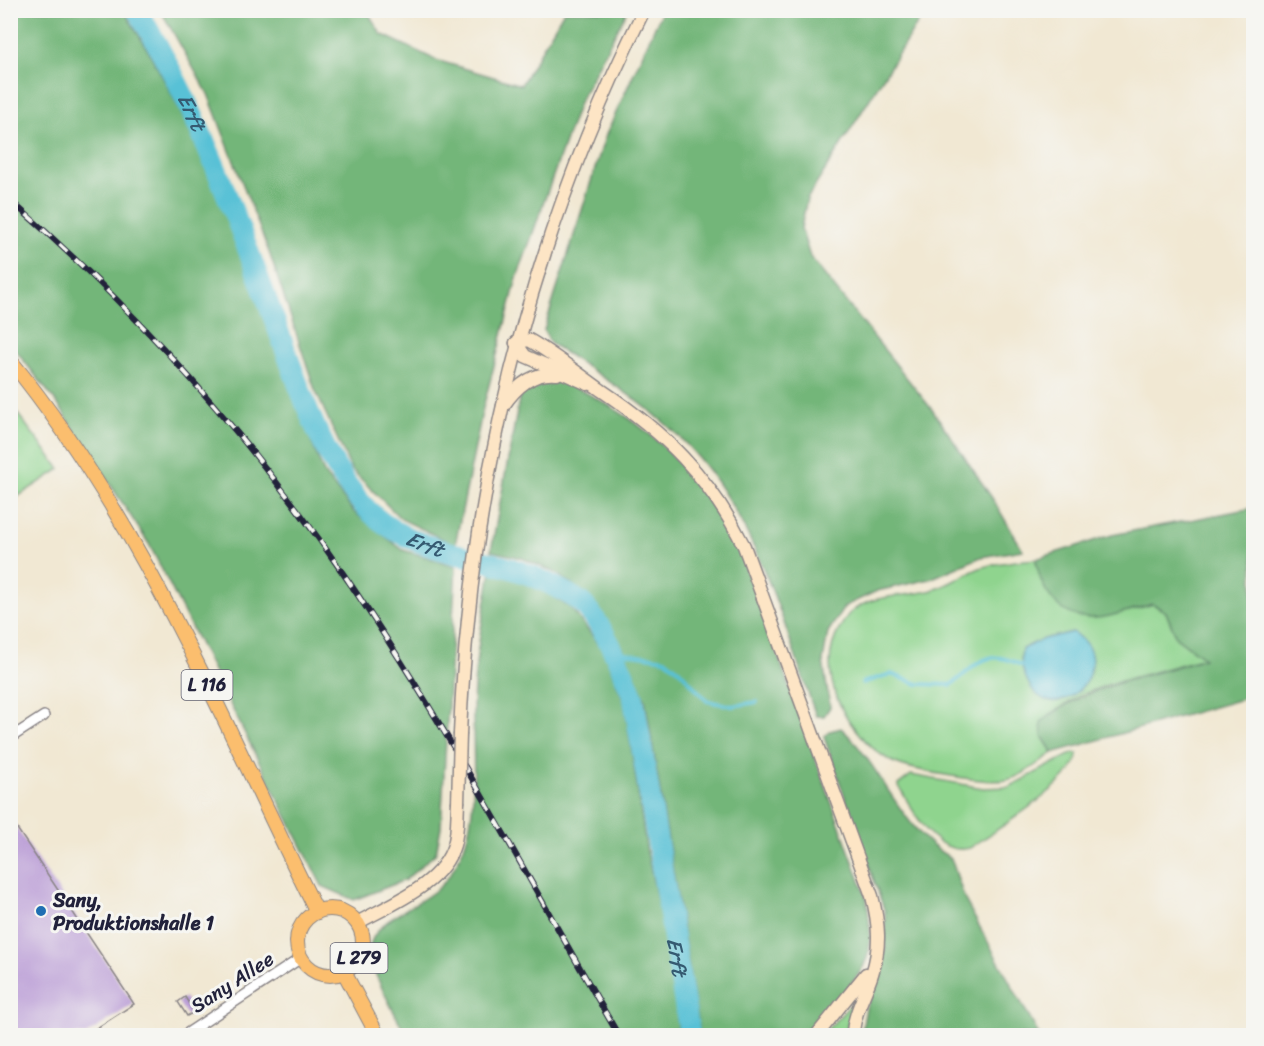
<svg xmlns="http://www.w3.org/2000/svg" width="1264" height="1046" viewBox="0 0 1264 1046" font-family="Sriracha,sans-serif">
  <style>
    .green { fill: #8fd48e; stroke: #587b64; stroke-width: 1.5; fill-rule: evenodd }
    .forest { fill: #73b679; stroke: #4a6c5a; stroke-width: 1.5 }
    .water { fill: #59c1d6; stroke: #3e7288; stroke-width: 1.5 }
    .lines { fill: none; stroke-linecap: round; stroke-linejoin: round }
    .stream { stroke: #59c1d6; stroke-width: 4 }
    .river { stroke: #59c1d6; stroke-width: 21 }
    .building { fill: #b99bd6 }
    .minor-casing { stroke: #8a8587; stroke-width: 12 }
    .secondary-casing { stroke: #8a8587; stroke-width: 15 }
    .primary-casing { stroke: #8a8587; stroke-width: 16 }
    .minor { stroke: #fff; stroke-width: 9 }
    .secondary { stroke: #fde5c5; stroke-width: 12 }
    .primary { stroke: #fbbe6e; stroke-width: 14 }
    .rail-casing { stroke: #22223b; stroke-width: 6 }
    .rail { stroke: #f6f6f2; stroke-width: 4; stroke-dasharray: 11; stroke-linecap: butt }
    .secondary-bridge-casing { stroke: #8a8587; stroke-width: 15; stroke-linecap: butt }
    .secondary-bridge { stroke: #fde5c5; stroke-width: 12 }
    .poi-dot { fill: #1f6fb2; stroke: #f6f6f2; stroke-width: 2 }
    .labels { text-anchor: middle; stroke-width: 6; stroke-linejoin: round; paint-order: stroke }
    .shield { fill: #f6f6f2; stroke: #626272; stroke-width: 1.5 }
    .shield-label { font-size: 18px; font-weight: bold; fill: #22223b }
    .poi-label { font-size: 20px; font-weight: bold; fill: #22223b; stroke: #f6f6f2; text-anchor: start }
    .street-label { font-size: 20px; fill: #22223b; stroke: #f6f6f2 }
    .water-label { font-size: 21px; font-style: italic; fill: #355a71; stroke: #f6f6f2 }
  </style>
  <rect width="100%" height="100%" fill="#f6f6f2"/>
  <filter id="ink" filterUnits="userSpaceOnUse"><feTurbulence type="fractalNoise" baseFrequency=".0167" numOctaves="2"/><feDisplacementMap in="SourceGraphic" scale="12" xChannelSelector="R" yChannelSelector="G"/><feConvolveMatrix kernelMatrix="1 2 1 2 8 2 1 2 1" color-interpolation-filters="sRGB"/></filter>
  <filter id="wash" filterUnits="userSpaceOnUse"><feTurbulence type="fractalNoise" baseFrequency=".008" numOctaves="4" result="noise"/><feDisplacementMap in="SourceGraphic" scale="24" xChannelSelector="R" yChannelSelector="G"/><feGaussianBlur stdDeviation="1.35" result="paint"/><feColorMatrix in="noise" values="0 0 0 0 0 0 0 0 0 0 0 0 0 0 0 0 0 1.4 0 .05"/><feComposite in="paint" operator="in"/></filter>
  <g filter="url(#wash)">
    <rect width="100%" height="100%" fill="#f1e8d3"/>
    <g class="green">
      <path d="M 10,404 L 60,469 L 11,501 L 10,501 Z"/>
      <path d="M 1036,559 L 1037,567 L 1129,611 L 1153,604 L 1166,612 L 1176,637 L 1204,658 L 1107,685 L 1081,695 L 1049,715 L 1042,736 L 1053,753 C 1039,762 1022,777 1006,780 C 987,784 906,770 889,760 C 848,735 812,674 840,628 C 843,623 846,616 850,613 C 874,592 905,598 933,590 C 950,585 965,573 983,567 C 1000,562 1018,561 1036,559 ZM 1073,632 C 1099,655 1098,674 1072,696 L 1021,659 L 1022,649 L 1043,639 Z"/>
      <path d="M 1073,753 L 1078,754 C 1076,782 994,831 970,848 C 933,857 914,811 898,785 L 911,775 L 983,788 L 1009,787 Z"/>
      <path d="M 856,999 L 847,1026 L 846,1035 L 821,1036 Z"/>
    </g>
    <g class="forest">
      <path d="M 12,10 L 124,11 C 216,153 259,317 324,473 L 354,512 L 403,550 L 456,566 L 441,827 L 436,853 L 405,880 L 354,900 L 322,886 L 149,544 L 59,406 L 11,344 Z"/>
      <path d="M 161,11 L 367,11 L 381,34 L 436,60 L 521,85 L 564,11 L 627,11 L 580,100 L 517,278 L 483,408 L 455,545 L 401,519 L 351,469 L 315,390 L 270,255 L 208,94 Z"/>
      <path d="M 662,11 L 925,11 L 807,199 L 801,228 L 810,257 L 934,412 L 992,498 L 1023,550 L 981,557 L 930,579 L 877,591 L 845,606 L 828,632 L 823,661 L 830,707 L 824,716 L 816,716 C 783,623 757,520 688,446 C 650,404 597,374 550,343 L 544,330 L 605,137 Z"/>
      <path d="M 556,379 C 647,417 691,465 739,549 L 867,900 C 868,913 871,929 870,942 C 868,982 825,1003 809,1035 L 700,1035 L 645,699 L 622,646 L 588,596 L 554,572 L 522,558 L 491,551 L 520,395 L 539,382 Z"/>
      <path d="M 1253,508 L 1253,696 L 1053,753 L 1042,736 L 1041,722 C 1089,683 1147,678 1204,658 L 1176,637 L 1166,612 L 1153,604 C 1133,609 1108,619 1088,618 C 1057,616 1039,588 1036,559 L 1112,535 Z"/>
      <path d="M 491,570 L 533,584 L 571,608 L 602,648 L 624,701 L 647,852 L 670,960 L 679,1035 L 406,1035 C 398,1019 369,968 369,953 C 370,920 415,908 436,890 C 449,879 456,865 463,849 C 481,807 470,734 474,687 C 476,648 485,609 491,570 Z"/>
      <path d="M 841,728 C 881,764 902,833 951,858 L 965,900 L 1039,1035 L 861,1035 L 866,1008 L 885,950 L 885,912 L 824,737 L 830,731 Z"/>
    </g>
    <path class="water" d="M 1073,632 C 1077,636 1084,640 1087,645 C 1109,679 1050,731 1027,680 C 1022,669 1020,661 1022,649 L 1043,639 Z"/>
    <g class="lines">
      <g class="stream">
        <path d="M 613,651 L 665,659 L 680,671 L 707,701 L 732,706 L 757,702"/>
        <path d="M 862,683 L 891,674 L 918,684 L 951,685 C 979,664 985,647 1021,665"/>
      </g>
      <path class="river" id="s1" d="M 137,10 C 196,105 234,212 273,316 C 297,379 316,447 358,499 C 410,563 493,550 557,588 C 566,593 577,598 584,605 C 607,631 620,665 633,696 L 690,1036"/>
    </g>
    <g id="blocks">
      <g class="building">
        <path d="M 10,818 L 134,1004 L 86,1035 L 10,1035 Z"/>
        <path d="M 185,997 L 194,1012 L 187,1016 L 178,1002 Z"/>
      </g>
    </g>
  </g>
  <g filter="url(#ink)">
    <use href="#blocks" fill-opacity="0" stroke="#8a8587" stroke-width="1.5"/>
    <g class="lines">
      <g class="minor-casing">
        <g id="minor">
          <path d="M 10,738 L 44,716"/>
          <path d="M 183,1036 L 301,958"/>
        </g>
      </g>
      <g class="secondary-casing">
        <g id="secondary">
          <path d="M 516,343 L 529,340 C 555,355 577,373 601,390 C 665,433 709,476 744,546 L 872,896 C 879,924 881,946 872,974 C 866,994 853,1013 853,1036"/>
          <path d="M 516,343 L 525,356 L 588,384"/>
          <path d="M 503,406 C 515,388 533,371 557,374"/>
          <path d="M 460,734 C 470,481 531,237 644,10"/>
          <path d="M 357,923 C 391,904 442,885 454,845 C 458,832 457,817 458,803"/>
          <path d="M 816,1036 L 866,974"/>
        </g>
      </g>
      <g class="primary-casing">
        <g id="primary">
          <path d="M 10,360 C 145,525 223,724 317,912"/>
          <circle cx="330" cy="942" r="33"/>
          <path d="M 344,972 L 378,1036"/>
        </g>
      </g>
      <use href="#minor" class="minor"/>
      <use href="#secondary" class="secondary"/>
      <use href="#primary" class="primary"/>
      <g class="rail-casing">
        <path id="rail" d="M 10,200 C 139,312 253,441 349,582 C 448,727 531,884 619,1036"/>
      </g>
      <use href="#rail" class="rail"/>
      <g class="secondary-bridge-casing">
        <path id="secondary-bridge" d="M 458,803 L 460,734"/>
      </g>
      <use href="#secondary-bridge" class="secondary-bridge"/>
    </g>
  </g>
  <circle class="poi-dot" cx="41" cy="911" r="6"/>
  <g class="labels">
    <g class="shield">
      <rect x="181.5" y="670" width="51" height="30" rx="4.5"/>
      <rect x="330.5" y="943" width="57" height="30" rx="4.5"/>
    </g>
    <g class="shield-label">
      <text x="207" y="691">L 116</text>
      <text x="359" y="964">L 279</text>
    </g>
    <g class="poi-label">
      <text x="53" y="907">Sany,<tspan x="53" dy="23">Produktionshalle 1</tspan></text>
    </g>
    <g class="street-label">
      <text transform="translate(232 982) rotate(-33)" y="7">Sany Allee</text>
    </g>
    <g class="water-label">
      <text dy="7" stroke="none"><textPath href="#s1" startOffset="116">Erft</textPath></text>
      <text dy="7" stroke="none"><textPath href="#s1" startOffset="620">Erft</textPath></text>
      <text dy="7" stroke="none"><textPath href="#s1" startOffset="1160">Erft</textPath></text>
    </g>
  </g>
  <rect width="1264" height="1046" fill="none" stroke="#f6f6f2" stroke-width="36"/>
</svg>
